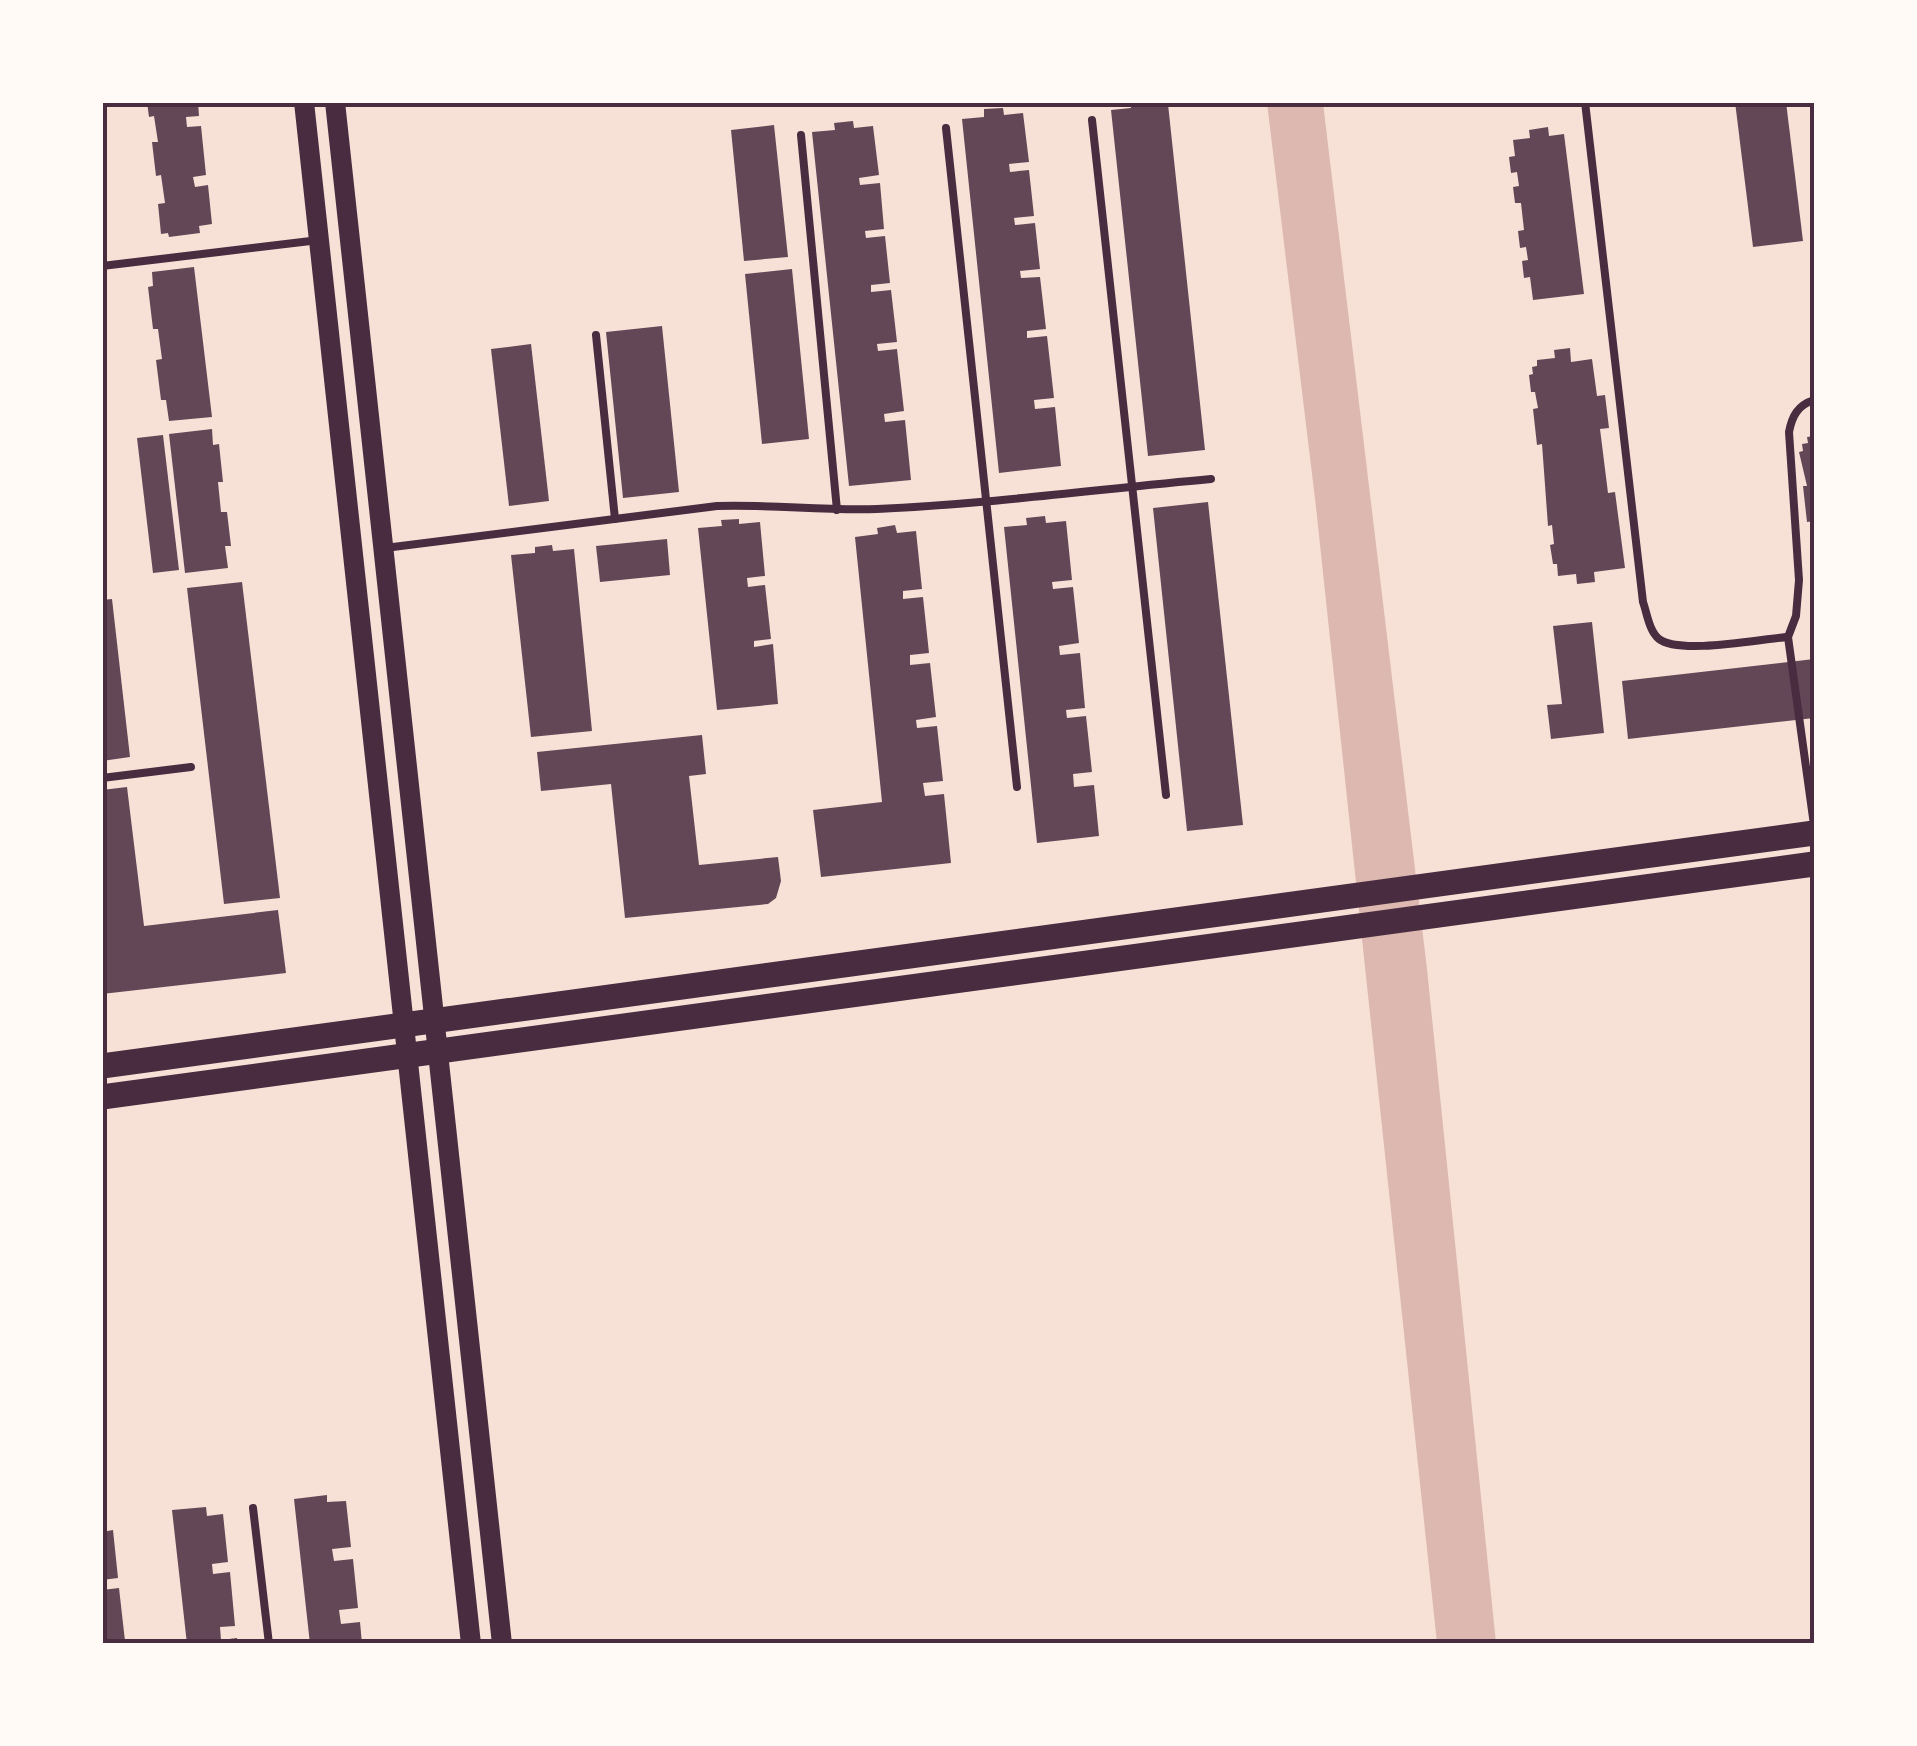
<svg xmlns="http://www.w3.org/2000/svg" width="1917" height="1746" viewBox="0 0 1917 1746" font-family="Cabin,sans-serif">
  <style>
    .water { fill: #dcb8b0 }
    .building { fill: #644757 }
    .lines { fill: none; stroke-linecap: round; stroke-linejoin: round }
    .service { stroke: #4a2c40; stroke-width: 8 }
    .secondary { stroke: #4a2c40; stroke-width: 20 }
    .primary { stroke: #4a2c40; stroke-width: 25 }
    .neatline { fill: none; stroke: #4a2c40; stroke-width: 4 }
  </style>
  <rect width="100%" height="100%" fill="#f7e1d7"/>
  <path class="water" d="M 1267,103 L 1323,103 L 1427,969 L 1496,1643 L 1437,1643 L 1316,507 Z"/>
  <g class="building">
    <path d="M 147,102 L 198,102 L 199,116 L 186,117 L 187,127 L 201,126 L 206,175 L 193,177 L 195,187 L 208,185 L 212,224 L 199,226 L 200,233 L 169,237 L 168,233 L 161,234 L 158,204 L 165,203 L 161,175 L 156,176 L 152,142 L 158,142 L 154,116 L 149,117 Z"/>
    <path d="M 1130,102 L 1168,104 L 1205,450 L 1148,456 L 1111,110 L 1131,108 Z"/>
    <path d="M 1735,102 L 1786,102 L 1803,241 L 1753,247 Z"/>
    <path d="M 1003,108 L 1004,115 L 1023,113 L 1029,162 L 1009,164 L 1010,172 L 1029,170 L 1034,216 L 1014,218 L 1015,225 L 1035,223 L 1040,269 L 1020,271 L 1021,278 L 1040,277 L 1046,329 L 1027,331 L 1027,338 L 1047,336 L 1054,398 L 1034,400 L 1035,409 L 1055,407 L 1061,466 L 999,473 L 962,119 L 984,117 L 984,109 Z"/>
    <path d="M 853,121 L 854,128 L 873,126 L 879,175 L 859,178 L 860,185 L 880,183 L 884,229 L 865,231 L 866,238 L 885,236 L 890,283 L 871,285 L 871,292 L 891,290 L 897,342 L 877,344 L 878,351 L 897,349 L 904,411 L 884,414 L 885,422 L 905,420 L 911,480 L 849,486 L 812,132 L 835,130 L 834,123 Z"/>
    <path d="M 774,125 L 788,257 L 744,261 L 731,130 Z"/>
    <path d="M 1548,127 L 1549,136 L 1564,134 L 1584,294 L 1533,300 L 1530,277 L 1524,278 L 1522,261 L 1528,260 L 1526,247 L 1520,248 L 1518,231 L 1524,230 L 1521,203 L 1515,203 L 1513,187 L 1519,186 L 1517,172 L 1511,173 L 1509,157 L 1515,156 L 1513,140 L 1530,138 L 1529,130 Z"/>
    <path d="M 194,267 L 212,417 L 169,421 L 166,400 L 161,400 L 156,360 L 162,359 L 158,329 L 153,329 L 148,287 L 153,286 L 152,272 Z"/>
    <path d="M 792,269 L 809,439 L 762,444 L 745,274 Z"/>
    <path d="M 662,326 L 679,492 L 623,498 L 606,332 Z"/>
    <path d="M 531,344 L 549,501 L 509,506 L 491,349 Z"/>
    <path d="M 1570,348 L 1571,362 L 1592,359 L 1597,396 L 1605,395 L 1609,428 L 1600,429 L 1608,493 L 1615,492 L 1625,568 L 1594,572 L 1595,582 L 1577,584 L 1576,574 L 1558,576 L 1557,564 L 1553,564 L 1550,545 L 1554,544 L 1552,525 L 1548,526 L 1542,444 L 1537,445 L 1533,409 L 1538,408 L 1535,392 L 1531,392 L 1529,375 L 1533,374 L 1532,367 L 1537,366 L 1537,360 L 1555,358 L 1554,350 Z"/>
    <path d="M 212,429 L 213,445 L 219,444 L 223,482 L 218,482 L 221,512 L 227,512 L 231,546 L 225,546 L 228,568 L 185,573 L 169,434 Z"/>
    <path d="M 163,435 L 179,570 L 153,573 L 137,438 Z"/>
    <path d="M 1814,436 L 1814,521 L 1807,522 L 1803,486 L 1807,486 L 1799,452 L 1803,451 L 1802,444 L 1808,443 L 1807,437 Z"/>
    <path d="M 1208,502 L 1243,825 L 1187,831 L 1153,508 Z"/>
    <path d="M 1045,516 L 1046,523 L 1066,521 L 1072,580 L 1052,582 L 1053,589 L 1073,587 L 1079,643 L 1059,646 L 1060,655 L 1080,653 L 1085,708 L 1066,710 L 1067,718 L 1086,716 L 1092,772 L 1073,774 L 1074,787 L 1094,785 L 1099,836 L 1037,843 L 1004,527 L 1027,525 L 1026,518 Z"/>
    <path d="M 739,519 L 739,524 L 760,522 L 765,576 L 747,578 L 748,587 L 765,585 L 771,639 L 754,641 L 754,647 L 773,644 L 778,704 L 717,710 L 698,528 L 722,526 L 721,520 Z"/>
    <path d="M 895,525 L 897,533 L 916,531 L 922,589 L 903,591 L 903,599 L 923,597 L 929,653 L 910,655 L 910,665 L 930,663 L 936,717 L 916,720 L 917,728 L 937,726 L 943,781 L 923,783 L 925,796 L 944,794 L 951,863 L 821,877 L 813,810 L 882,802 L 855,537 L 878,534 L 877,528 Z"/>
    <path d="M 667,539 L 670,575 L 600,582 L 596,546 Z"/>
    <path d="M 552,545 L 553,551 L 574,549 L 592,731 L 531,737 L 511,555 L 535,553 L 535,547 Z"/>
    <path d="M 242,582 L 280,898 L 224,904 L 187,588 Z"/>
    <path d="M 112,599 L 130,757 L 102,761 L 102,600 Z"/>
    <path d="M 1592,622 L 1604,733 L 1551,739 L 1547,705 L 1562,704 L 1553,626 Z"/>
    <path d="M 1814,659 L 1814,718 L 1628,739 L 1622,681 Z"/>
    <path d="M 702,735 L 706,774 L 689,776 L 699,865 L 778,857 L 781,881 L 776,898 L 768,904 L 625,918 L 611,784 L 541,791 L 537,752 Z"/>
    <path d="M 127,787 L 144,926 L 278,910 L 286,973 L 102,994 L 102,790 Z"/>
    <path d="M 327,1495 L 327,1502 L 346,1501 L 351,1547 L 332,1549 L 334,1561 L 353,1559 L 358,1608 L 339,1610 L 341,1624 L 360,1622 L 362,1644 L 310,1644 L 294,1499 Z"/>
    <path d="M 206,1507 L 207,1516 L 223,1514 L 228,1562 L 212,1564 L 213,1574 L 230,1572 L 235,1626 L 220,1627 L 221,1640 L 237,1638 L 237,1644 L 187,1644 L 172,1510 Z"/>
    <path d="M 113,1530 L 118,1578 L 102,1580 L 102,1532 Z"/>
    <path d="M 119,1588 L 125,1641 L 102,1644 L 102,1590 Z"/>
  </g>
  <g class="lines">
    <g class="service">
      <path d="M 1585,102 L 1643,602 C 1647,613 1649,631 1659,639 C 1680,655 1760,639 1788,637"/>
      <path d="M 1092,120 L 1166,795"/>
      <path d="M 946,128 L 1017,787"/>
      <path d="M 801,135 L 837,510"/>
      <path d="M 102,266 L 319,240"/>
      <path d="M 596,335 L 615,519"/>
      <path d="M 1814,400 C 1798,405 1792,416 1789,432 L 1799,580 L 1796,616 L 1788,637 L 1814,825"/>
      <path d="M 385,548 L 717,506 C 771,504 823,511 877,509 C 988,504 1100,489 1211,479"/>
      <path d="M 102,778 L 191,767"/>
      <path d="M 253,1508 L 269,1644"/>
    </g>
    <g class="secondary">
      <path d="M 304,102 L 471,1644"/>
      <path d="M 335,102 L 502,1644"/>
    </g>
    <g class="primary">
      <path d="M 102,1066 L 1814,833"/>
      <path d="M 102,1097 L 1814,864"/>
    </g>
  </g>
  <rect width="1917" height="1746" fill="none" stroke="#fffaf5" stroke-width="210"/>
  <rect x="105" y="105" width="1707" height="1536" class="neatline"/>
</svg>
